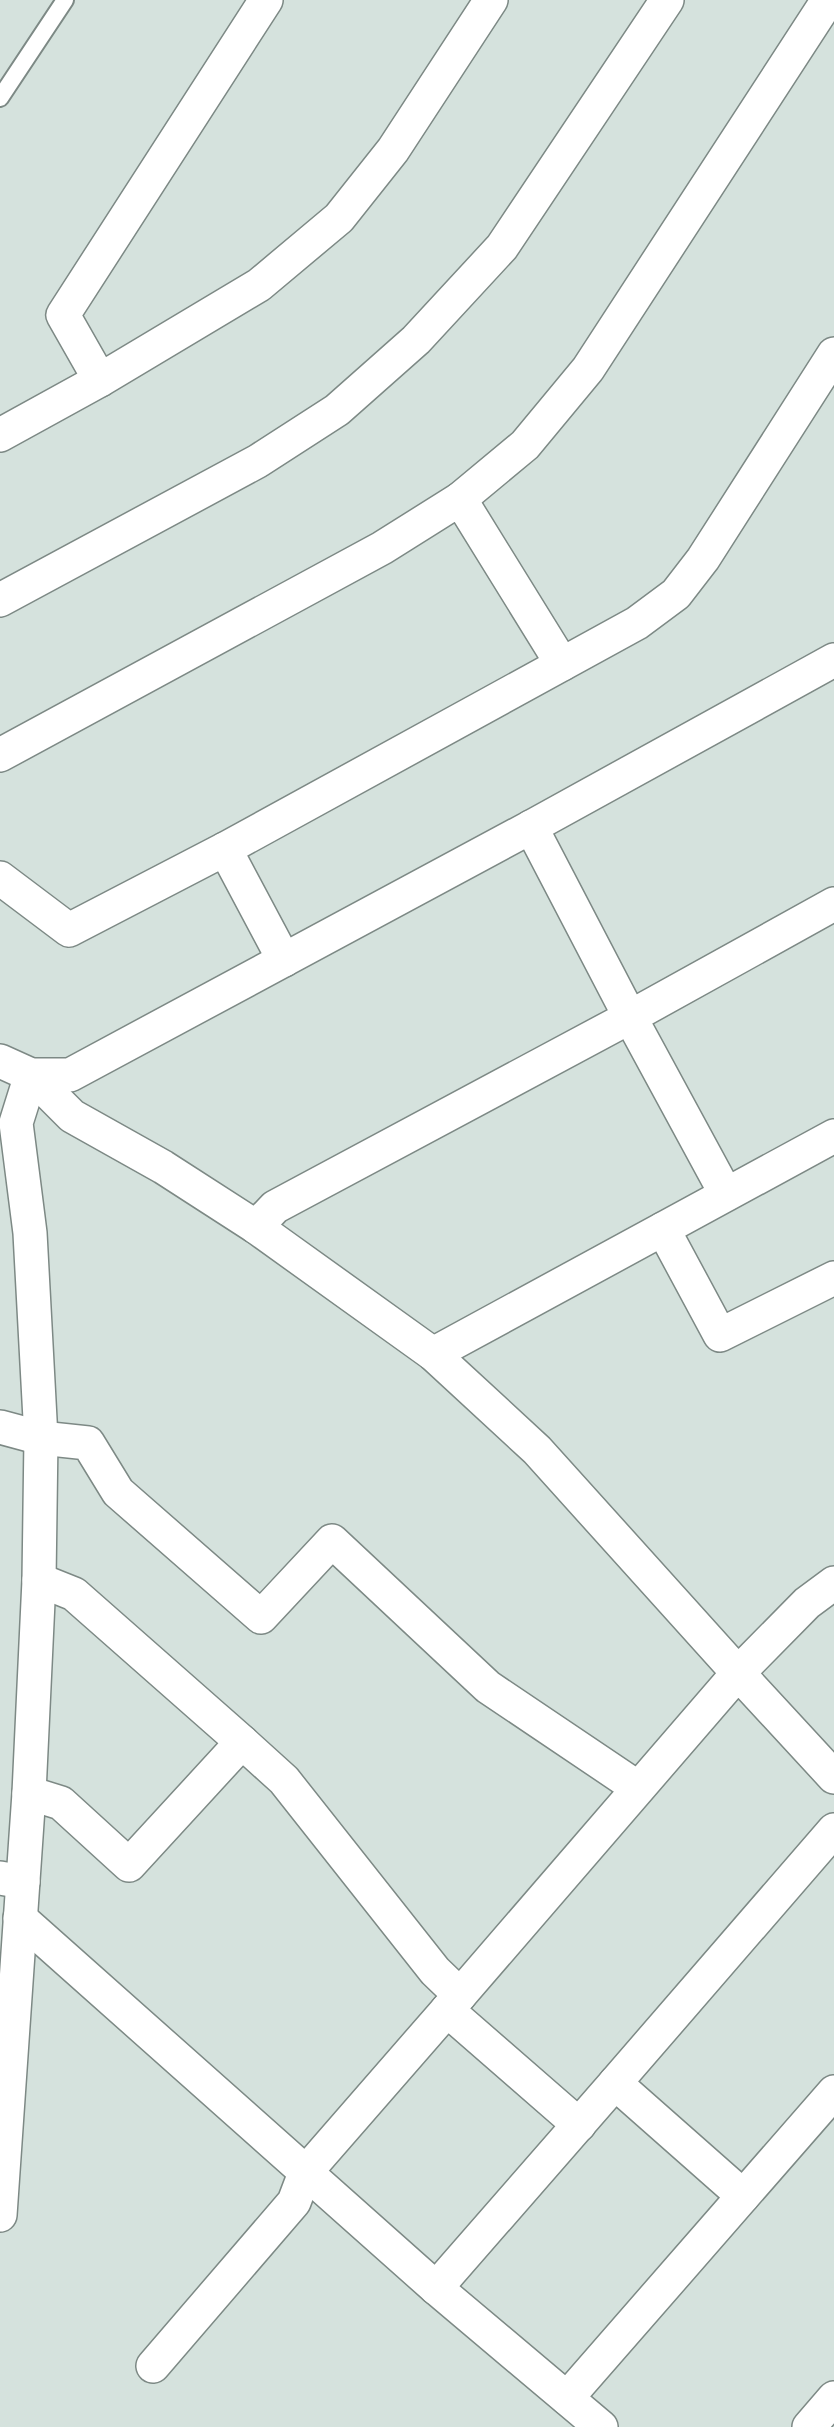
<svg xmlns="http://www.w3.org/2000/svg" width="834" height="2427" viewBox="0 0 834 2427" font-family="'Asap Condensed',sans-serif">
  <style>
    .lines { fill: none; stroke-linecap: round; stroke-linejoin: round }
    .service-casing { stroke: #7d8985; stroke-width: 20 }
    .minor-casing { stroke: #7d8985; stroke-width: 36 }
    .tertiary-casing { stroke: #7d8985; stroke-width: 36 }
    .service { stroke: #fff; stroke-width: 16 }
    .minor { stroke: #fff; stroke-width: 33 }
    .tertiary { stroke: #fff; stroke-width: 33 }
  </style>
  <rect width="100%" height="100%" fill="#d5e2dd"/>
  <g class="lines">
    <g class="service-casing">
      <path id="service" d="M 0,98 L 65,0"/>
    </g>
    <g class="minor-casing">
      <g id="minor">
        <path d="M 100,380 L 63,315 L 266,0"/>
        <path d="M 0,435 L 100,380 L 259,285 L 339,218 L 393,150 L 491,0"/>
        <path d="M 460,499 L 525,445 L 588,369 L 828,0"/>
        <path d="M 0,755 L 382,548 L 460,499 L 562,664"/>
        <path d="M 225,849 L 637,623 L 676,594 L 703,559 L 834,354"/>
        <path d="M 0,878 L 69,930 L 225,849 L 284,960"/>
        <path d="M 31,1075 L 72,1116 L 163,1167 L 256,1227 L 433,1354 L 537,1450 L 738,1673 L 807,1603 L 834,1583"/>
        <path d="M 726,1194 L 630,1017 L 834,904"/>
        <path d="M 256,1227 L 275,1207 L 630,1017 L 531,827"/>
        <path d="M 663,1229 L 720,1335 L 834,1278"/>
        <path d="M 433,1354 L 834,1136"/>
        <path d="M 0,1427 L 41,1438 L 88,1443 L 118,1492 L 261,1617 L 332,1541 L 488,1687 L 638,1788"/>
        <path d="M 39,1580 L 74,1594 L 242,1742"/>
        <path d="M 29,1793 L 61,1803 L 129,1865 L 242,1742 L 284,1780 L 435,1971 L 460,1995 L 447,2010"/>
        <path d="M 0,1878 L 23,1882"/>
        <path d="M 20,1918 L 436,2288 L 601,2427"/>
        <path d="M 460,1995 L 738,1673 L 834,1777"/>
        <path d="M 615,2083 L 834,1830"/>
        <path d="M 436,2288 L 615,2083 L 743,2196"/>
        <path d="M 153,2366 L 294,2202 L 305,2173 L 447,2010 L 579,2125"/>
        <path d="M 567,2398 L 834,2092"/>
        <path d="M 809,2427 L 834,2398"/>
      </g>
    </g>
    <g class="tertiary-casing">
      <g id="tertiary">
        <path d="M 0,600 L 258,461 L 337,410 L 416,340 L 502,247 L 667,0"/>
        <path d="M 0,1061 L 31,1075 L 70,1075 L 531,827 L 834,660"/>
        <path d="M 0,2215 L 29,1793 L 39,1580 L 41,1438 L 30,1233 L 16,1123 L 31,1075"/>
      </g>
    </g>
    <use href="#service" class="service"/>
    <use href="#minor" class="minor"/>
    <use href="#tertiary" class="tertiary"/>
  </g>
</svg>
